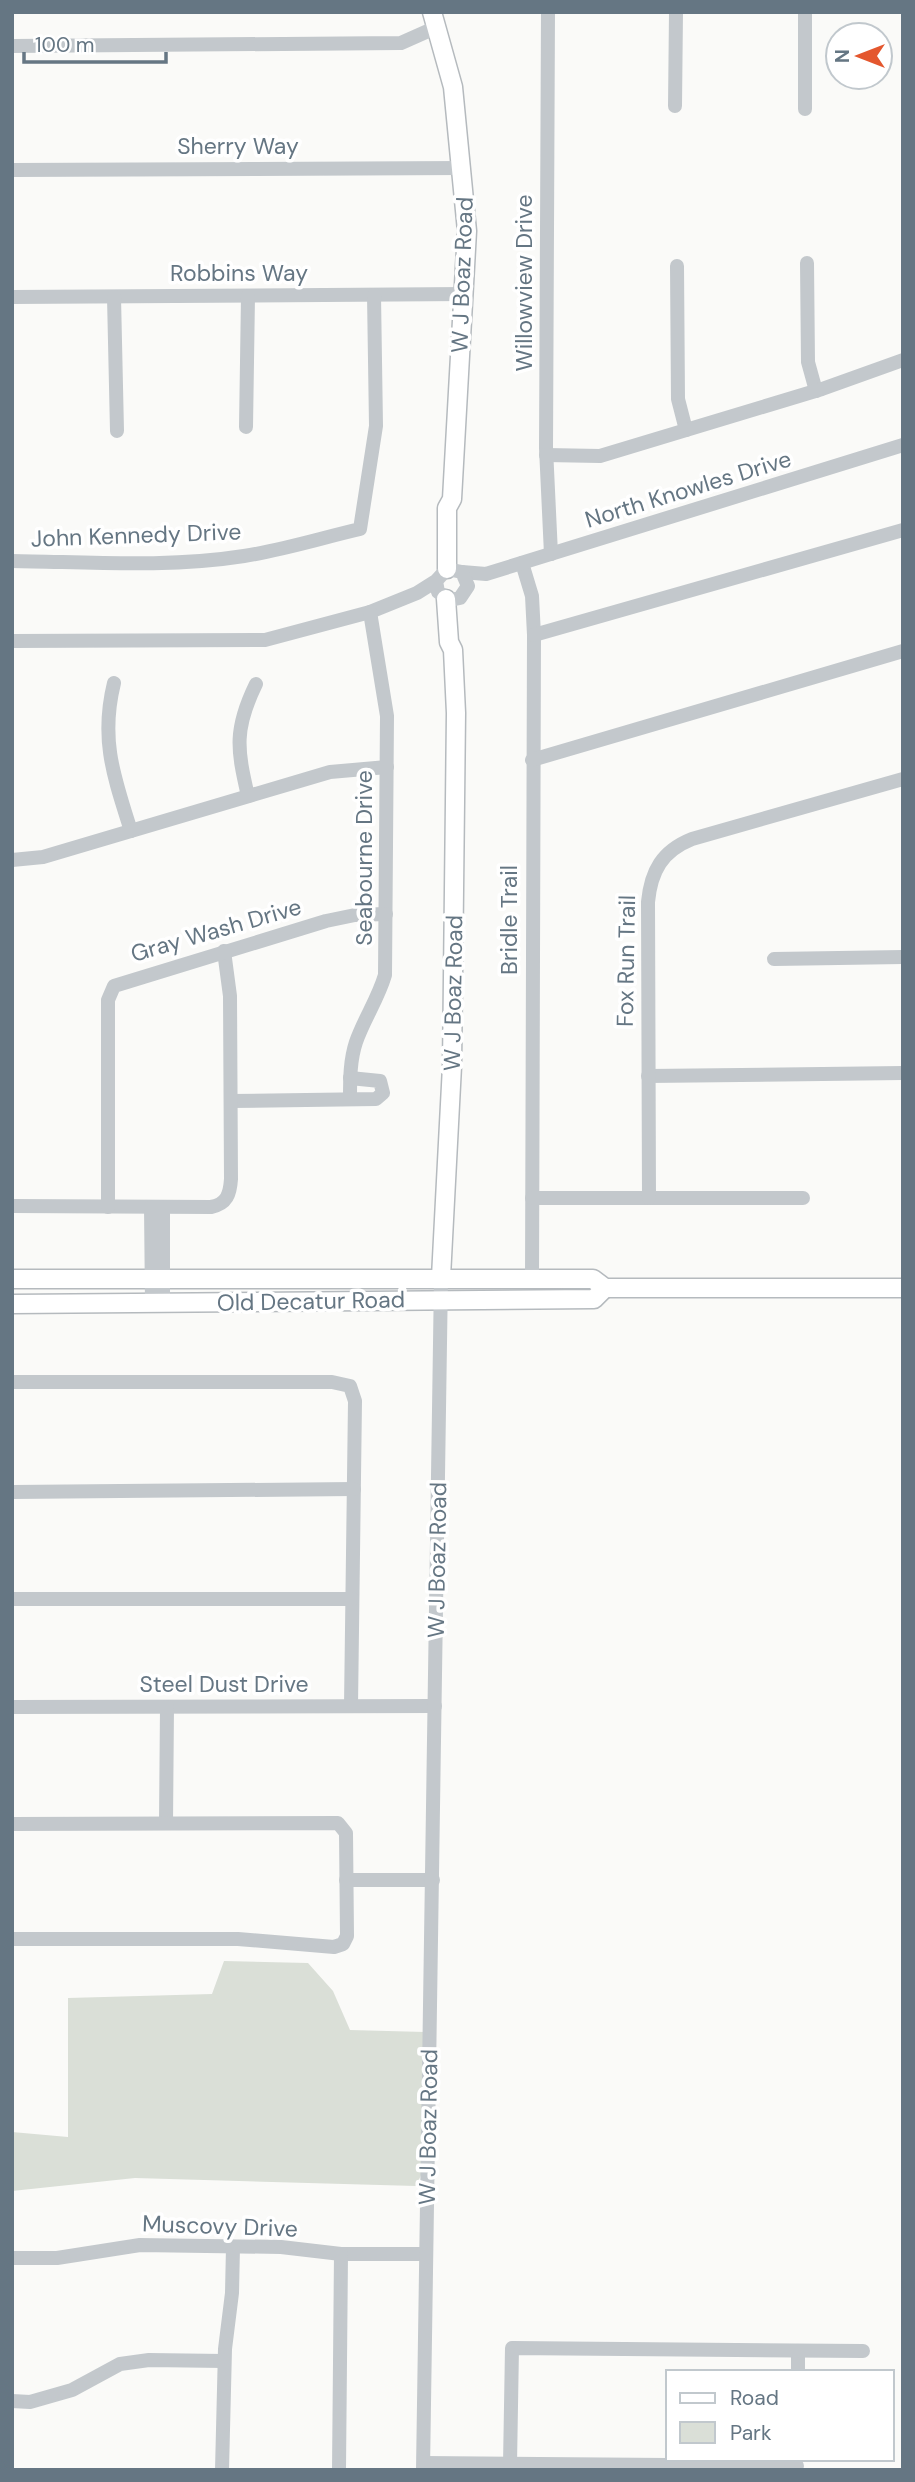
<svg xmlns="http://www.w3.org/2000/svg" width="915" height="2482" viewBox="0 0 915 2482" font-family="'DM Sans',sans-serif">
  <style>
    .green { fill: #dadfd7 }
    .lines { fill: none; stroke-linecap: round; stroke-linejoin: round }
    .major-casing { stroke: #b5babe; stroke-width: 21 }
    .minor { stroke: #c3c8cc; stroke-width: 14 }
    .major { stroke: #fff; stroke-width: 18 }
    .labels { text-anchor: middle; stroke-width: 7; stroke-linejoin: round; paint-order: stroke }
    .street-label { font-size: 23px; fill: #657683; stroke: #fff }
  </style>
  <rect width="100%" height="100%" fill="#fafaf8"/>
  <path class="green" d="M 224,1961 L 308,1963 L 333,1991 L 350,2030 L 425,2032 L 422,2173 L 416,2186 L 135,2178 L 12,2191 L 12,2132 L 68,2137 L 68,1998 L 212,1994 Z"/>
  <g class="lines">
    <g class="major-casing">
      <g id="major">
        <path d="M 432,12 L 453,87 L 467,231 L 452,499 L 447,508 L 447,569"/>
        <path d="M 441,1277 L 452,1066 L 456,713 L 453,650 L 449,642 L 446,599"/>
        <path d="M 12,1279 L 593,1279 L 605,1288 L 903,1288"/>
        <path d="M 12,1304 L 594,1299 L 605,1288"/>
      </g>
    </g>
    <g class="minor">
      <path d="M 548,12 L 546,448 L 551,554"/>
      <path d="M 805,12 L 805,109"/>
      <path d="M 12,46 L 401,43 L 437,27"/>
      <path d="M 675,106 L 676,12"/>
      <path d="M 12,170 L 463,168"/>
      <path d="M 807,263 L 808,362 L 816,391"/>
      <path d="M 677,266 L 678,399 L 686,430"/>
      <path d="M 12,297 L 465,294"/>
      <path d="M 114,297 L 117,431"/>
      <path d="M 246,427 L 248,296"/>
      <path d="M 546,455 L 600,456 L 822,389 L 903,360"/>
      <path d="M 12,561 C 89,562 168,568 244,556 C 283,550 321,538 360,529 L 376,426 L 374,295"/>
      <path d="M 522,563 L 532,596 L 534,635 L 532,1279"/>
      <path d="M 462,572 L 486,574 L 903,445"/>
      <path d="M 534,635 L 903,530"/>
      <path d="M 12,641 L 265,640 L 370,612 L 417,593 L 436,581 L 447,569 L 462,572 L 468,586 L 460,598 L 450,600 L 438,592 L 436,581"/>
      <path d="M 114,683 C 100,740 114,777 131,831"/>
      <path d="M 532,760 L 903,651"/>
      <path d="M 248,796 C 237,749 234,729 256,684"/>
      <path d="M 12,860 L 43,857 L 330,772 L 387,767"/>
      <path d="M 774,959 L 903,957"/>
      <path d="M 648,1076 L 903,1073"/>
      <path d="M 350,1098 C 350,1079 350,1060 356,1042 C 364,1019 378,999 385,975 L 387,716 L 370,612"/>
      <path d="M 231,1101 L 376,1099 L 383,1093 L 380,1081 L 350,1078"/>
      <path d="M 532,1198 L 803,1198"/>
      <path d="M 649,1198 L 648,902 C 651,871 662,851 692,839 L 903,779"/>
      <path d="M 12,1206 L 211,1207 C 227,1204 230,1194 231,1179 L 230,996 L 224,951"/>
      <path d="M 108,1207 L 108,1000 L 114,986 L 326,921 L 355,915 L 386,914"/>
      <path d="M 151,1207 L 152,1303"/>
      <path d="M 163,1303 L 163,1207"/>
      <path d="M 12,1382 L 332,1382 L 350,1386 L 355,1401 L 351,1706"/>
      <path d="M 12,1492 L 354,1489"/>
      <path d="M 12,1599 L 352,1599"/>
      <path d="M 12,1707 L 435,1706"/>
      <path d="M 166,1823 L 167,1707"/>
      <path d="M 12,1824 L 338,1823 L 346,1833 L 347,1936 L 343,1944 L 334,1947 L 238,1939 L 12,1939"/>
      <path d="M 346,1880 L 433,1880"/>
      <path d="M 12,2258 L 57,2258 L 140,2245 L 281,2247 L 341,2254 L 426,2254"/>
      <path d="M 798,2372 L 798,2351"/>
      <path d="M 12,2401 L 30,2402 L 72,2390 L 120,2364 L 149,2360 L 224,2361"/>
      <path d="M 424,2463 L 797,2466"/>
      <path d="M 510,2464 L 512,2348 L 863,2351"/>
      <path d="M 222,2470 L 225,2349 L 232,2293 L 233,2247"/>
      <path d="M 339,2470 L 341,2254"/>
      <path d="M 423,2470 L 441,1277"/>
    </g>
    <use href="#major" class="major"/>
  </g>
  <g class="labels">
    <g class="street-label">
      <text x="238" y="154">Sherry Way</text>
      <text x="239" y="281">Robbins Way</text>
      <text transform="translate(462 275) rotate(-88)" y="8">W J Boaz Road</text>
      <text transform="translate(524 283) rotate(-90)" y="8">Willowview Drive</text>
      <text transform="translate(688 489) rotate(-17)" y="8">North Knowles Drive</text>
      <text transform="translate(136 535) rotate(-2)" y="8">John Kennedy Drive</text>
      <text transform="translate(364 858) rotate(-90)" y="8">Seabourne Drive</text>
      <text transform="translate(509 920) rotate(-90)" y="8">Bridle Trail</text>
      <text transform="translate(216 930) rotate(-16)" y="8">Gray Wash Drive</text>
      <text transform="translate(626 961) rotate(-89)" y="8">Fox Run Trail</text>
      <text transform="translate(453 993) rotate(-89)" y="8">W J Boaz Road</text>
      <text transform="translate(311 1301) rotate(-1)" y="8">Old Decatur Road</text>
      <text transform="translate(437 1560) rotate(-89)" y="8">W J Boaz Road</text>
      <text x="224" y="1692">Steel Dust Drive</text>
      <text transform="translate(428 2127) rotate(-89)" y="8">W J Boaz Road</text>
      <text transform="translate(220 2226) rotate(2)" y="8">Muscovy Drive</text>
    </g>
  </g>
  <rect width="915" height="2482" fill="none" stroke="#657683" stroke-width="28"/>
  <rect x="666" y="2370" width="228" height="91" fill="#ffffff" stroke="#c1c8cd" stroke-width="2"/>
  <rect x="680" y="2393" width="35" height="10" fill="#ffffff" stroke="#c1c8cd" stroke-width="2"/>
  <text x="730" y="2405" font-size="21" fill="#657683">Road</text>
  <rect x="680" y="2422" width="35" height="21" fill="#dadfd7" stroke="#c1c8cd" stroke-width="2"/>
  <text x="730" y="2440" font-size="21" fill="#657683">Park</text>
  <g transform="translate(859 56) rotate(270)"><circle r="33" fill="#ffffff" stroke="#c1c8cd" stroke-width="2"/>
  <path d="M0-5L12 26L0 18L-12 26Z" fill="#e4572e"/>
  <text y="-10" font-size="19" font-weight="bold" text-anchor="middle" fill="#657683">N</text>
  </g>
  <path d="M24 52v10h142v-10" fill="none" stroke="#657683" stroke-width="3.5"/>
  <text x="35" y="52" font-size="21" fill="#657683" stroke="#ffffff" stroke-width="5" paint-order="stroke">100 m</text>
</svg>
